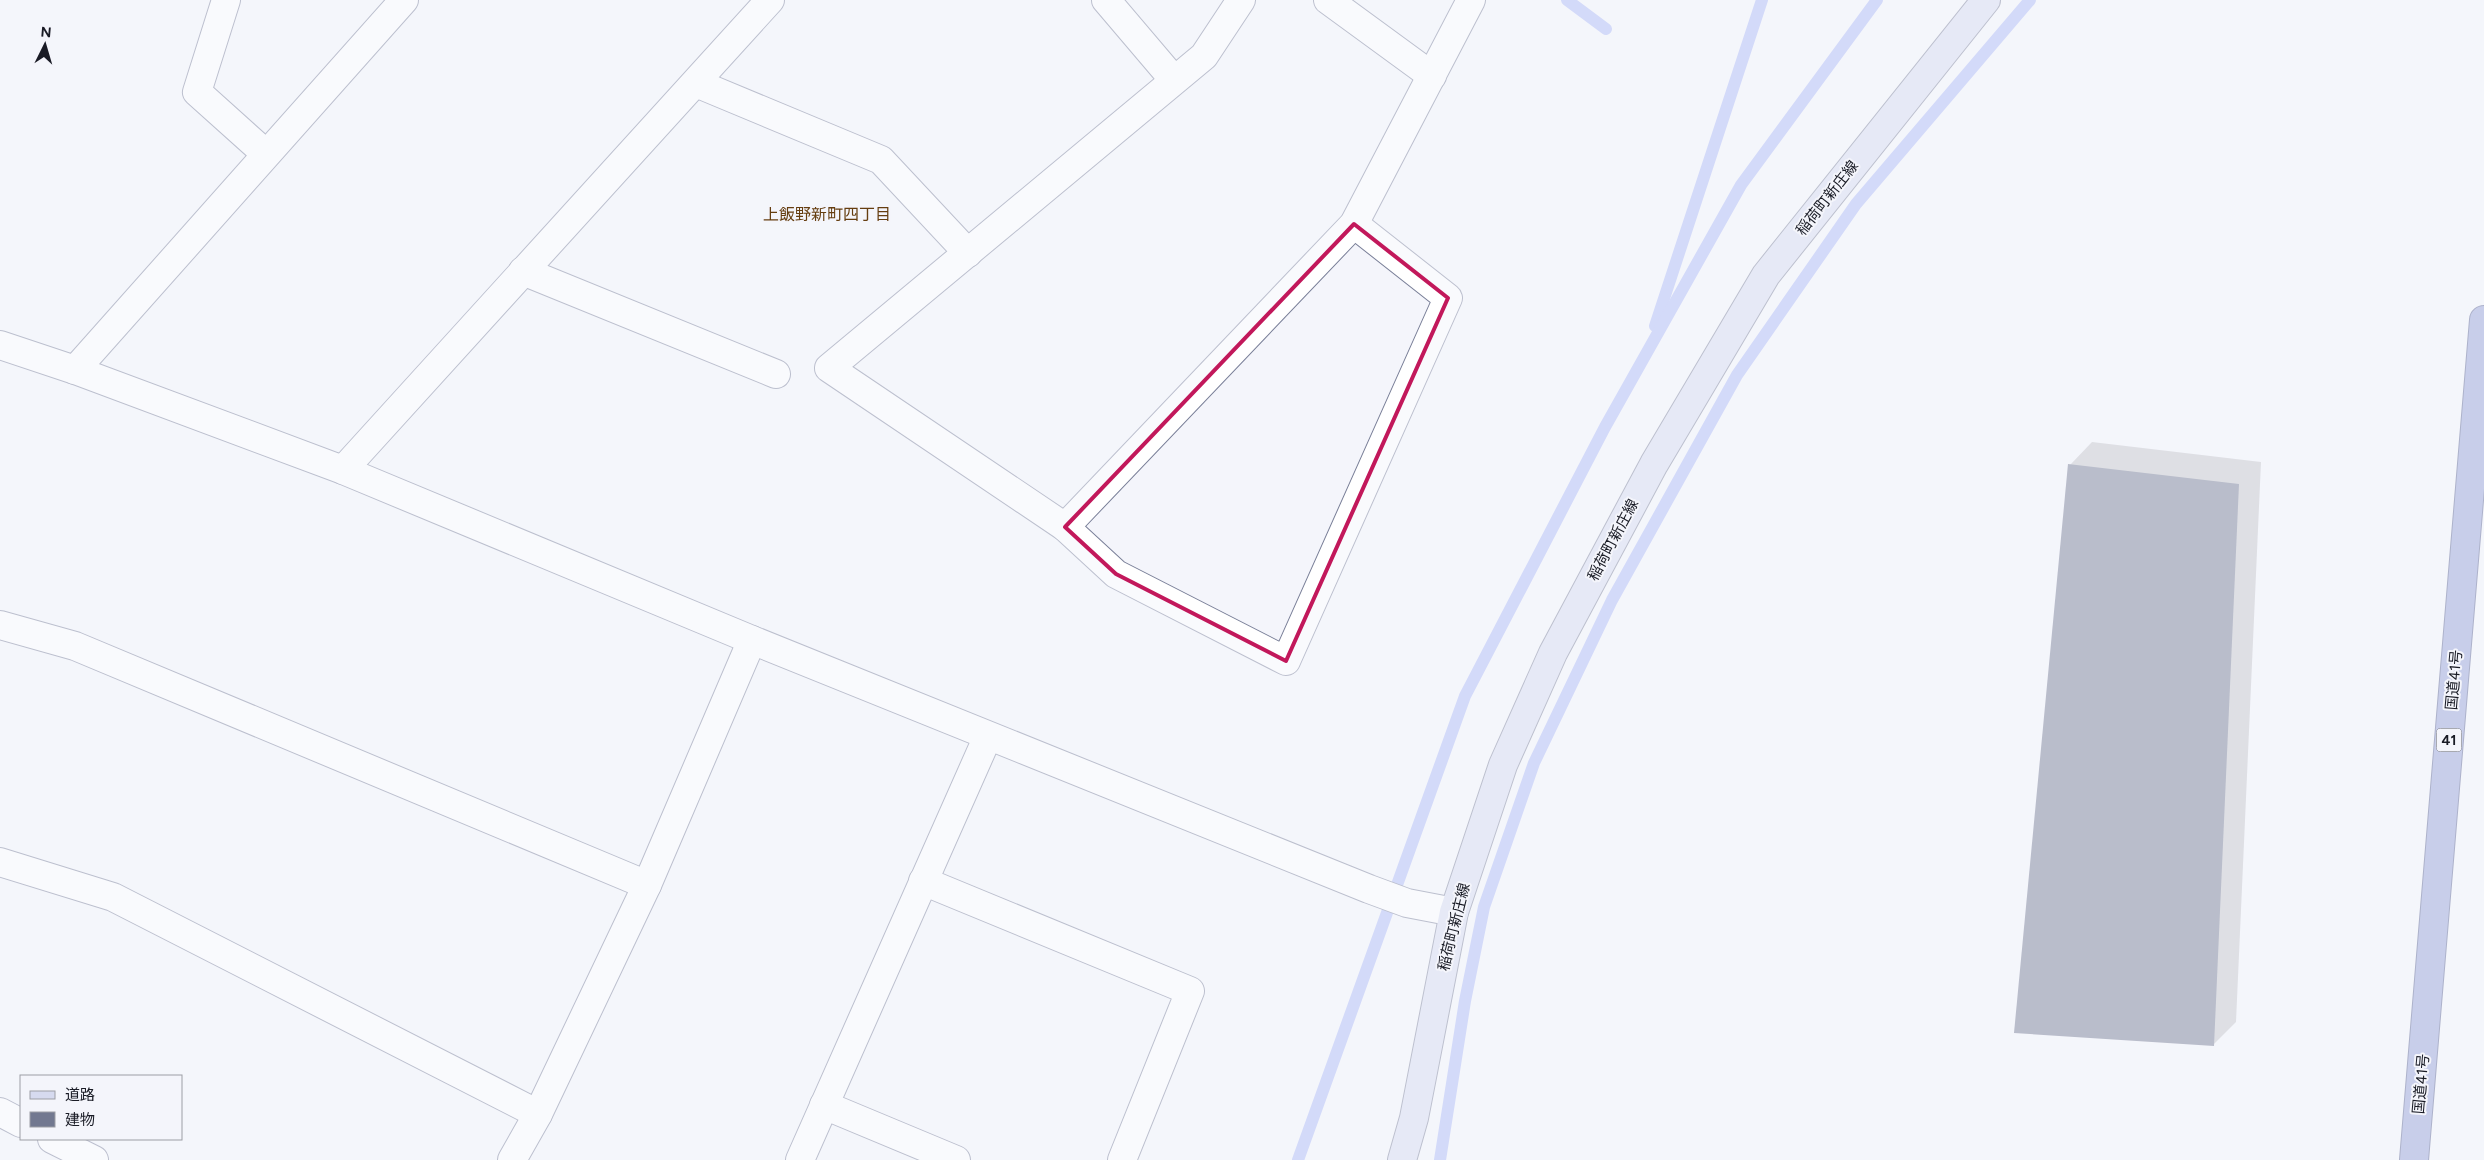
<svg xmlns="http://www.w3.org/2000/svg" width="2484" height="1160" viewBox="0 0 2484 1160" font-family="Figtree,'Noto Sans JP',sans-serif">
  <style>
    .shadow { fill: #0003 }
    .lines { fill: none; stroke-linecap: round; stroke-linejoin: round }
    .stream { stroke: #abb8f5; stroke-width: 12 }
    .building { fill: #727890 }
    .minor-casing { stroke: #797f98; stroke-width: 30 }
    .secondary-casing { stroke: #797f98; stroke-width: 30 }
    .trunk-casing { stroke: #576090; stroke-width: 30 }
    .minor { stroke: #fff; stroke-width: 28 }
    .secondary { stroke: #d6daef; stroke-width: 28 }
    .trunk { stroke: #939ed4; stroke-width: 28 }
    .marked { fill: none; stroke: #c2185b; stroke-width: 4; stroke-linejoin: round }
    .labels { text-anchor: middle; stroke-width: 4; stroke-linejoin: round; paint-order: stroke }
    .shield { fill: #f4f5fb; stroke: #5b5c65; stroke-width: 1 }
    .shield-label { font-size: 14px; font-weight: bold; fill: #191b25 }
    .street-label { font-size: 15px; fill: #191b25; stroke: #f4f5fb }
    .neighbourhood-label { font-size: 16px; fill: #653e10; stroke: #f4f5fb }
  </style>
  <rect width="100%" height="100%" fill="#f4f5fb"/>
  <path class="shadow" d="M 2092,442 L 2261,462 L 2236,1022 L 2214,1044 L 2070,465 Z"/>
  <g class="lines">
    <g class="stream">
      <path d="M 1567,0 L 1606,29"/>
      <path d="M 1655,326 L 1762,0"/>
      <path d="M 1298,1160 L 1465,696 L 1605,427 L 1741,185 L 1877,0"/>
      <path d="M 1440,1160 L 1465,1001 L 1484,907 L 1534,763 L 1612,600 L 1737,375 L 1856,204 L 2030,0"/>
    </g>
  </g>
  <path class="building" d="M 2068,464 L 2239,484 L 2214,1046 L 2014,1033 Z"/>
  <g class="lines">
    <g class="minor-casing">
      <g id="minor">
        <path d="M 226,0 L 197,92 L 266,154"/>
        <path d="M 1106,0 L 1174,80"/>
        <path d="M 1241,0 L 1204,56 L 829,368 L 1065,527 L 1116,574 L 1286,661 L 1448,298 L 1354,224"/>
        <path d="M 1328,0 L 1432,76"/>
        <path d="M 696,83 L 881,160 L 968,253"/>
        <path d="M 523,271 L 776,374"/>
        <path d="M 0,345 L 75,370 L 343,470 L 752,640 L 1369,889 L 1407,903 L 1454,912"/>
        <path d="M 75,370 L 404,0"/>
        <path d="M 343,470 L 770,0"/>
        <path d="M 1065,527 L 1354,224 L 1471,0"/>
        <path d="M 0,625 L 75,646 L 647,885"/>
        <path d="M 0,862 L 113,897 L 538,1114"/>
        <path d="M 923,881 L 1190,991 L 1122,1160"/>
        <path d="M 824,1105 L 956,1160"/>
        <path d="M 0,1112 L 21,1123"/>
        <path d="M 52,1139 L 94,1160"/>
        <path d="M 512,1160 L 538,1114 L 647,885 L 752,640"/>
        <path d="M 800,1160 L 988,736"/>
      </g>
    </g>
    <g class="secondary-casing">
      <path id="secondary" d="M 1402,1160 L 1414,1118 L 1454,912 L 1503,765 L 1553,653 L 1654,464 L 1766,275 L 1986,0"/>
    </g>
    <g class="trunk-casing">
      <path id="trunk" d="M 2414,1160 L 2484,320"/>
    </g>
    <use href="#minor" class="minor"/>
    <use href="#secondary" class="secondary"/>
    <use href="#trunk" class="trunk"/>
  </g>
  <path d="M0 0H2484V1160H0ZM 1354,224 L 1448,298 L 1286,661 L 1116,574 L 1065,527 Z" fill="#f4f5fb" fill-opacity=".55" fill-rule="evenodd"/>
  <path class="marked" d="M 1354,224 L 1448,298 L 1286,661 L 1116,574 L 1065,527 Z"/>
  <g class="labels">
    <rect class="shield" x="2436.5" y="728.5" width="25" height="23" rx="4"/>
    <g class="shield-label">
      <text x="2449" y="745">41</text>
    </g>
    <g class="street-label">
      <text transform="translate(1827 198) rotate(-52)" y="5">稲荷町新庄線</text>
      <text transform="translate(1613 540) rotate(-62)" y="5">稲荷町新庄線</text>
      <text transform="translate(2454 680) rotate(-85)" y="5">国道41号</text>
      <text transform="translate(1454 927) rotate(-76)" y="5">稲荷町新庄線</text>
      <text transform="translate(2421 1084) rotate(-85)" y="5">国道41号</text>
    </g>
    <g class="neighbourhood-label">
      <text x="827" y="220">上飯野新町四丁目</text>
    </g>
  </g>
  <rect x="20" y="1075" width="162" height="65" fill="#f4f5fb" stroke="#9c9ea5"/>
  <rect x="30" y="1091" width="25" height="8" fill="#d6daef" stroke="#9c9ea5"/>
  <text x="65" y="1100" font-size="15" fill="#191b25">道路</text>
  <rect x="30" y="1112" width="25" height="15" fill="#727890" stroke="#9c9ea5"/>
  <text x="65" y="1125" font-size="15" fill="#191b25">建物</text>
  <g transform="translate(45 45) rotate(5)" stroke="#f4f5fb" stroke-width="4" paint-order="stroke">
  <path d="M0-4L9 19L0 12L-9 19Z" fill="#191b25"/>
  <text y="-8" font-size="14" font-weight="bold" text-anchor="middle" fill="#191b25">N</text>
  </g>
</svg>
